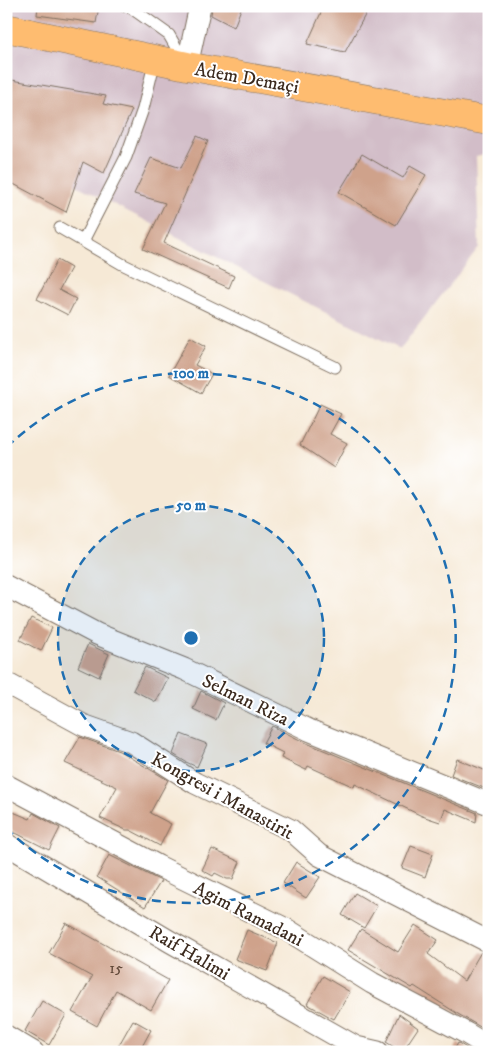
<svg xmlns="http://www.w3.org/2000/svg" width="495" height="1058" viewBox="0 0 495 1058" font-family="'IM FELL DW Pica',serif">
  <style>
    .industrial { fill: #d2bdc8 }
    .building { fill: #cfa28b }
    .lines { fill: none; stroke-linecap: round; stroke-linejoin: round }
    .service-casing { stroke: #7c6d5e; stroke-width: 13 }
    .minor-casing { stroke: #7c6d5e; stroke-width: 23 }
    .primary-casing { stroke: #7c6d5e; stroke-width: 29 }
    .service { stroke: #fff; stroke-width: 11 }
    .minor { stroke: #fff; stroke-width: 21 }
    .primary { stroke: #febc70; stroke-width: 28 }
    .ring { fill: none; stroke: #1f6fb2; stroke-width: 2.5; stroke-dasharray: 9 6 }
    .labels { text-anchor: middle; stroke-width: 4; stroke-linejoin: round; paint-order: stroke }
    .number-label { font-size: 16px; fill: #604839 }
    .street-label { font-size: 19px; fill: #3b2a1e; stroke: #fff }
    .centre { fill: #1f6fb2; stroke: #fff; stroke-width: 2.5 }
    .ring-label { font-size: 15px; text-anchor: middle; font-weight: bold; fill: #1f6fb2; stroke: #fff; stroke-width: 4; stroke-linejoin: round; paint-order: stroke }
  </style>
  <rect width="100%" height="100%" fill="#fff"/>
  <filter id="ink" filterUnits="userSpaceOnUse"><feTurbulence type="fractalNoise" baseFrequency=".02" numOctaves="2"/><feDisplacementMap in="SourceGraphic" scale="10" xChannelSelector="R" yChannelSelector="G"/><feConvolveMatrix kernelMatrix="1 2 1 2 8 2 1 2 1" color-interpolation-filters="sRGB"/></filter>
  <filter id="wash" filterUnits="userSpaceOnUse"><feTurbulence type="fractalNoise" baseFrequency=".0096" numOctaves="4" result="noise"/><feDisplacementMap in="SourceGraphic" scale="20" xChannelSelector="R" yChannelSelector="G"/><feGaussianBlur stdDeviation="1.12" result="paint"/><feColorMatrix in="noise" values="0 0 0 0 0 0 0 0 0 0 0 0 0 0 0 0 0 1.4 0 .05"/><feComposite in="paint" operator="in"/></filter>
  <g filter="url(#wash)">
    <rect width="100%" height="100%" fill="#f6e9d6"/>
    <path class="industrial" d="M 6,6 L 489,6 L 489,153 L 476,156 L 479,247 L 400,349 L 246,272 L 6,149 Z"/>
    <g id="blocks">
      <g class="building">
        <path d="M 38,6 L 99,6 L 96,23 L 37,15 Z"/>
        <path d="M 212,6 L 242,6 L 234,27 L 211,15 Z"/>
        <path d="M 324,6 L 370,6 L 345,52 L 307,44 Z"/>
        <path d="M 6,79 L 106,96 L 103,104 L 132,110 L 104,173 L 83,162 L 66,212 L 6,180 Z"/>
        <path d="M 197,136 L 208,141 L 164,243 L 234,276 L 229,288 L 143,249 L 165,203 L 134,194 L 151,158 L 181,168 Z"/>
        <path d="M 362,154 L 403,178 L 410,166 L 426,175 L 396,225 L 339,192 Z"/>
        <path d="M 57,260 L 71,268 L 59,290 L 76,299 L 68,315 L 37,299 Z"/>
        <path d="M 190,337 L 206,346 L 195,365 L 212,374 L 201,393 L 169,375 Z"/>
        <path d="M 320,404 L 341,414 L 330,434 L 347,443 L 334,468 L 300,445 Z"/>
        <path d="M 31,618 L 52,628 L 41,651 L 20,640 Z"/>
        <path d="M 88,644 L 109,654 L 99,677 L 78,667 Z"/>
        <path d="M 145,667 L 168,678 L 156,702 L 133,690 Z"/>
        <path d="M 201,691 L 224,703 L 216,720 L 193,709 Z"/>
        <path d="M 272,726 L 304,742 L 477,813 L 476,822 L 445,809 L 440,822 L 422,816 L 355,784 L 354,787 L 308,766 L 306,770 L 281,758 L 283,753 L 263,743 Z"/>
        <path d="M 181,734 L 207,744 L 197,767 L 186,762 L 173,754 Z"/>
        <path d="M 80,737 L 119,751 L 168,780 L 150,813 L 171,824 L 160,846 L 130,830 L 126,830 L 100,818 L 117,787 L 65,763 Z"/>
        <path d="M 457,759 L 489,772 L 489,790 L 451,775 Z"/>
        <path d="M 6,809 L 30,819 L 33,813 L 60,828 L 49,850 L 6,828 Z"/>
        <path d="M 411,846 L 433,854 L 425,877 L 402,868 Z"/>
        <path d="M 212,849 L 240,862 L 233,879 L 227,879 L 215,873 L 213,876 L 202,870 Z"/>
        <path d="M 109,855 L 161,881 L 145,907 L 97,877 Z"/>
        <path d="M 296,862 L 320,877 L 306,898 L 283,883 Z"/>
        <path d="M 355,893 L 377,906 L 364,928 L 342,915 Z"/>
        <path d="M 66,923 L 168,980 L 151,1010 L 116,990 L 97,1026 L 72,1012 L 92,977 L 49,953 Z"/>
        <path d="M 415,925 L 438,940 L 428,954 L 464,981 L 481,952 L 489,954 L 489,1032 L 458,1014 L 414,986 L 412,988 L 348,950 L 361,929 L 398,952 Z"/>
        <path d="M 247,930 L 278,943 L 267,971 L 235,959 Z"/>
        <path d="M 323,976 L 350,992 L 334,1019 L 307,1004 Z"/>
        <path d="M 42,1001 L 66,1015 L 49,1045 L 25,1031 Z"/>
        <path d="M 399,1014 L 418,1028 L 402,1052 L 386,1042 Z"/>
        <path d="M 133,1020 L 151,1030 L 139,1052 L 115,1052 Z"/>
        <path d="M 458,1043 L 460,1044 L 473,1052 L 453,1052 Z"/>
      </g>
    </g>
  </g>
  <g filter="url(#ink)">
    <use href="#blocks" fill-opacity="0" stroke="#7c6d5e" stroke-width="1"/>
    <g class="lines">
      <g class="service-casing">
        <g id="service">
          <path d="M 125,6 L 130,7 L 169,35 L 185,63"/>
          <path d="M 60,228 L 122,264 L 335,367"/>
          <path d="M 83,241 L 126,157 L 143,109 L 155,60"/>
        </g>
      </g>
      <g class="minor-casing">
        <g id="minor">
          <path d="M 187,66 L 200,6"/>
          <path d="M 6,586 L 97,634 L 184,669 L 309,730 L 489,804"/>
          <path d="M 6,683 L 83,725 L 131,742 L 195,783 L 291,830 L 319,855 L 489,942"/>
          <path d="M 6,785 L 158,866 L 286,929 L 372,983 L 466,1033 L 489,1047"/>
          <path d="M 6,844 L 171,942 L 356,1047 L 378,1052"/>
          <path d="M 6,1036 L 33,1052"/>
        </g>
      </g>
      <g class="primary-casing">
        <path id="primary" d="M 6,28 L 187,66 L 489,121"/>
      </g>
      <use href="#service" class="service"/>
      <use href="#minor" class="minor"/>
      <use href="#primary" class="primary"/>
    </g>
  </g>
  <circle cx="191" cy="638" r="133" fill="#1f6fb2" fill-opacity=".12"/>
  <g class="ring">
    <circle cx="191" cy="638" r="133"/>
    <path d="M7 447A265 265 0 1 1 7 829"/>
  </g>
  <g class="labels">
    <g class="number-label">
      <text x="116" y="973">15</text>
    </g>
    <g class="street-label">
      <text transform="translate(247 77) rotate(10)" y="7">Adem Demaçi</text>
      <text transform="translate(246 699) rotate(26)" y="7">Selman Riza</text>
      <text transform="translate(223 795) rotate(29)" y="7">Kongresi i Manastirit</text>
      <text transform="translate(249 913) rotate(27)" y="7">Agim Ramadani</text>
      <text transform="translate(190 952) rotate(30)" y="7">Raif Halimi</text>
    </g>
  </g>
  <circle cx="191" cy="638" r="8" class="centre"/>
  <g class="ring-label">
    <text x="191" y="378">100 m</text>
    <text x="191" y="510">50 m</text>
  </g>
  <rect width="495" height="1058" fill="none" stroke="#fff" stroke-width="25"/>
</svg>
